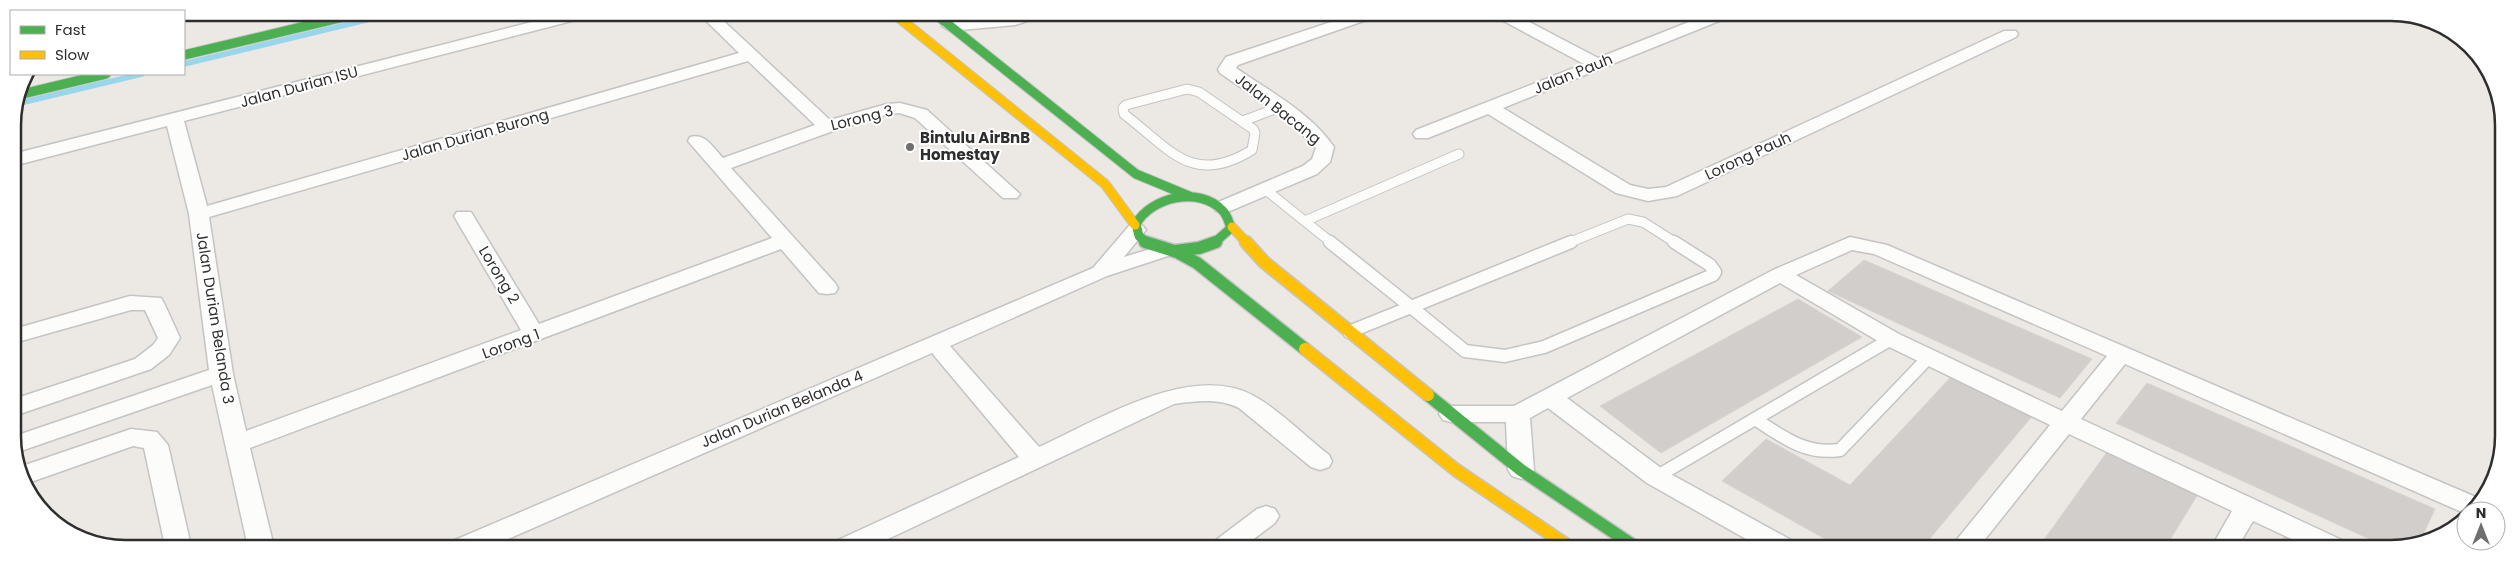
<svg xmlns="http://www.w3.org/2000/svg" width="2516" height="561" viewBox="0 0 2516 561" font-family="Poppins,sans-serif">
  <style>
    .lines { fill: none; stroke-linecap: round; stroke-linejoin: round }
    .stream { stroke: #99d6ec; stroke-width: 5.5 }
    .building { fill: #d1cecb; stroke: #d7d4d0 }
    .lane-far1-casing { stroke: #c5c4c5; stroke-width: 11 }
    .lane-casing { stroke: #c5c4c5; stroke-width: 15 }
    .street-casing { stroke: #c5c4c5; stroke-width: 3 }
    .fast-far1-casing { stroke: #c5c4c5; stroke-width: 11 }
    .fast-casing { stroke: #c5c4c5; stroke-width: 15 }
    .slow-far1-casing { stroke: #c5c4c5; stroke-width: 11 }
    .slow-casing { stroke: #c5c4c5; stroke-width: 15 }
    .lane-far1 { stroke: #fcfcfb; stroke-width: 9 }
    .lane { stroke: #fcfcfb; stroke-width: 12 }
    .street { fill: #fcfcfb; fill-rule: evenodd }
    .fast-far1 { stroke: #4caf50; stroke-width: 9 }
    .fast { stroke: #4caf50; stroke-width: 12 }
    .slow-far1 { stroke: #ffc107; stroke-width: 9 }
    .slow { stroke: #ffc107; stroke-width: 12 }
    .poi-dot { fill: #706f6e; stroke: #fff; stroke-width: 2 }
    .labels { text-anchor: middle; stroke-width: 4; stroke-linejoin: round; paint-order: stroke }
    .street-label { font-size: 15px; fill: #2e2e2e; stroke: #fff }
    .poi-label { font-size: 15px; font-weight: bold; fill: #2e2e2e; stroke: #fff; text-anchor: start }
    .rim { fill: none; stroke: #2e2e2e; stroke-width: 2.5 }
  </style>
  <rect width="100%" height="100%" fill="#ece8e4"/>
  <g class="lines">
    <g class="stream">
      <path d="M 184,64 L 395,13"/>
      <path d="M 16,104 L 142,74"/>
    </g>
  </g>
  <g class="building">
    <path d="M 1864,260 L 2092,359 L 2060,398 L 1828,291 Z"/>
    <path d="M 1798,299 L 1862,337 L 1661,453 L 1600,406 Z"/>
    <path d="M 1951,377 L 2033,415 L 1922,548 L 1841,548 L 1722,481 L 1766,439 L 1850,485 Z"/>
    <path d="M 2147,383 L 2435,509 L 2421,539 L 2398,548 L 2389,548 L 2116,423 Z"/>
    <path d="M 2107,452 L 2198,494 L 2165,548 L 2038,548 Z"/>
    <path d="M 2285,535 L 2313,548 L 2277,548 Z"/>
  </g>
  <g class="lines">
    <g class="lane-far1-casing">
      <g id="lane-far1">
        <path d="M 1187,89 L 1199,92 L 1253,129 L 1255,133 L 1252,150 C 1192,187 1170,149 1124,114 L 1123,108 L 1126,105 Z"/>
        <path d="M 1243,121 L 1280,107"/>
        <path d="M 1266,190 L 1332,243"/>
        <path d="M 1305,221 L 1459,154"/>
        <path d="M 1568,243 L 1628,219 L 1643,222 L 1676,243"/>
      </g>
    </g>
    <g class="lane-casing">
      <g id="lane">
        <path d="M 1330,242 L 1411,307"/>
        <path d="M 1411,307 L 1465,351 L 1505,356 L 1544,347 L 1713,275 L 1715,272 L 1710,265 L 1674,242"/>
        <path d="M 1411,307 L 1571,242"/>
        <path d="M 1349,332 L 1411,307"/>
        <path d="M 1755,419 C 1783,437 1805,455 1840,450 L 1928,358"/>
        <path d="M 1656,477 L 1891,339"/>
      </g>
    </g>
    <g class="street-casing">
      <g id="street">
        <path d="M 567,13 L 593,13 L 591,16 L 184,121 L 207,206 L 739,53 L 698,13 L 715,13 L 830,120 L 887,104 L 900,103 L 927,110 L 1020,194 L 1017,198 L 1003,198 L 915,118 L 899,113 L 888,114 L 833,131 L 731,168 L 835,283 L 838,288 L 835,293 L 827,294 L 819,293 L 781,249 L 250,448 L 274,547 L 248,547 L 212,385 L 15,453 L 15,436 L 209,370 L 189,214 L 167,126 L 13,166 L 13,154 ZM 748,61 L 815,125 L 723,158 C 713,148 706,133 690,137 L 688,141 L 772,238 L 539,324 L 471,212 L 457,212 L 454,216 L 521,330 L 246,431 L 233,374 L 209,217 Z"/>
        <path d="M 1020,13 L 1045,13 L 1043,16 L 1015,25 L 950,31 L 942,26 L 950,21 Z"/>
        <path d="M 1355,14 L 1377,14 L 1375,17 L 1238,65 L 1236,68 C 1269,91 1311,113 1334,147 L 1330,162 L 1317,174 L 1230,211 L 1216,211 L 1213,207 L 1216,203 L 1303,166 L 1312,159 L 1316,148 L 1285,118 L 1220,73 L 1218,69 L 1226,57 Z"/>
        <path d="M 1494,14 L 1514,14 L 1598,58 L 1709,14 L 1731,14 L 1729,17 L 1503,108 L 1630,185 L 1648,189 L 1666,187 L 2004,31 L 2016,31 L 2018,34 L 2016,37 L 1677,196 L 1648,201 L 1616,193 L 1488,114 L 1428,138 L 1416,138 L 1413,134 L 1416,130 L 1584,64 L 1496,17 Z"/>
        <path d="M 1136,224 L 1143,226 L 1146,230 L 1124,257 L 1167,244 L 1174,246 L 1177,250 L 1174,254 L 1107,276 L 950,346 L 1039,447 C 1097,421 1191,361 1254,396 C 1277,408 1307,438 1329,455 L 1332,461 L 1329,467 L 1320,470 L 1311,467 L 1239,408 C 1218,398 1196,401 1174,404 L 871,547 L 834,547 L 838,540 L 1019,457 L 932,353 L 490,547 L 451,547 L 455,540 L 1093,268 L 1129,226 Z"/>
        <path d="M 1850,237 L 1887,245 L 2478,498 L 2471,511 L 2464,513 L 2125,364 L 2081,419 L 2344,541 L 2348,548 L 2311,548 L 2253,521 L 2237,548 L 2211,548 L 2232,511 L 2069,434 L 1978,548 L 1950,548 L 2050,425 L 1883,344 L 1780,283 L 1567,398 L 1665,471 L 1793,541 L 1797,548 L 1762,548 L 1647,483 L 1548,408 L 1530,418 L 1534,470 L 1530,476 L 1521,479 L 1512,476 L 1508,470 L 1506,422 L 1451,422 L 1443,420 L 1439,414 L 1443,408 L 1451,406 L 1514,406 L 1773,270 ZM 1852,250 L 1874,254 L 2107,356 L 2062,411 L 1899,334 L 1796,275 Z"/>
        <path d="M 130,296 L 161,298 L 164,303 L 180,338 L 169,355 L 151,369 L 14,416 L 14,399 L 135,359 L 153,345 L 158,338 L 145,310 L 131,310 L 14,343 L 14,329 Z"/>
        <path d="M 131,429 L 157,432 L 168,445 L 191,546 L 165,546 L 144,448 L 133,446 L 28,483 L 19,467 Z"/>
        <path d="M 1266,506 L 1275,509 L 1279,516 L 1275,523 L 1243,547 L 1212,547 L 1216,540 L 1257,509 Z"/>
      </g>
    </g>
    <g class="fast-far1-casing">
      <g id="fast-far1">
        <path d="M 934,13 L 1136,174 L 1189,196"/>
        <path d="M 184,55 L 360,13"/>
        <path d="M 18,95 L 106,74"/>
        <path d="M 1147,243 L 1139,236 L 1136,224 C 1151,197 1199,186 1222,210 C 1227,214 1229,223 1231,228 L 1214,243"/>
      </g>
    </g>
    <g class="fast-casing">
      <g id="fast">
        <path d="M 1145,242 L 1177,252 L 1197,263 L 1305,349"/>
        <path d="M 1175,251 L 1199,248 L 1216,242"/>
        <path d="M 1428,395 L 1521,470 L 1637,548"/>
      </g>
    </g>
    <g class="slow-far1-casing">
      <g id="slow-far1">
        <path d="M 893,13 L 1105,184 L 1135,225"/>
        <path d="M 1232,227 L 1247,243"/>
      </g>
    </g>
    <g class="slow-casing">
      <g id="slow">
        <path d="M 1246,242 L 1264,262 L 1428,395"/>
        <path d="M 1305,349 L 1456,470 L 1571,548"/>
      </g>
    </g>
    <use href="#lane-far1" class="lane-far1"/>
    <use href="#lane" class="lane"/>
    <use href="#street" class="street"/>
    <use href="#fast-far1" class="fast-far1"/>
    <use href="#fast" class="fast"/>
    <use href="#slow-far1" class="slow-far1"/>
    <use href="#slow" class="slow"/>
  </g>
  <circle class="poi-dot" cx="910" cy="147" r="5"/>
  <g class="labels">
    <g class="street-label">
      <text transform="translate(1573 74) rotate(-22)" y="5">Jalan Pauh</text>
      <text transform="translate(299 87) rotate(-15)" y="5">Jalan Durian ISU</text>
      <text transform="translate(1278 109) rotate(38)" y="5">Jalan Bacang</text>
      <text transform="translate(862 118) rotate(-14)" y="5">Lorong 3</text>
      <text transform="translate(475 135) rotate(-16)" y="5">Jalan Durian Burong</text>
      <text transform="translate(1748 156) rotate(-25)" y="5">Lorong Pauh</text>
      <text transform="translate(499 275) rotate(59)" y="5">Lorong 2</text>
      <text transform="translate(215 318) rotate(81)" y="5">Jalan Durian Belanda 3</text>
      <text transform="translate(511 344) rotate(-20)" y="5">Lorong 1</text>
      <text transform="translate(782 409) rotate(-23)" y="5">Jalan Durian Belanda 4</text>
    </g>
    <g class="poi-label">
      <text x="920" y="143">Bintulu AirBnB<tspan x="920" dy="17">Homestay</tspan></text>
    </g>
  </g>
  <path d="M0 0H2516V561H0ZM125 21H2391A104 104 0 0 1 2495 125V436A104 104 0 0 1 2391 540H125A104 104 0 0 1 21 436V125A104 104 0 0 1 125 21Z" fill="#fff" fill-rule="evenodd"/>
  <path class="rim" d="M125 21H2391A104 104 0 0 1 2495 125V436A104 104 0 0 1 2391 540H125A104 104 0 0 1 21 436V125A104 104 0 0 1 125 21Z"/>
  <rect x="10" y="10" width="175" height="65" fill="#ffffff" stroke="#ababab"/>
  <rect x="20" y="26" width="25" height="8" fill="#4caf50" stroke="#ababab"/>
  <text x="55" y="35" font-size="15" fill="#2e2e2e">Fast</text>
  <rect x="20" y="51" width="25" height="8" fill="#ffc107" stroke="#ababab"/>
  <text x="55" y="60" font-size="15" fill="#2e2e2e">Slow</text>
  <g transform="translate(2481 526)"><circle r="24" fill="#ffffff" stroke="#ababab"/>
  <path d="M0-4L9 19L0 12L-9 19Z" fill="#706f6e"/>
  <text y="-8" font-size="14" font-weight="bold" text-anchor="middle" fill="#2e2e2e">N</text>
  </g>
</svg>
